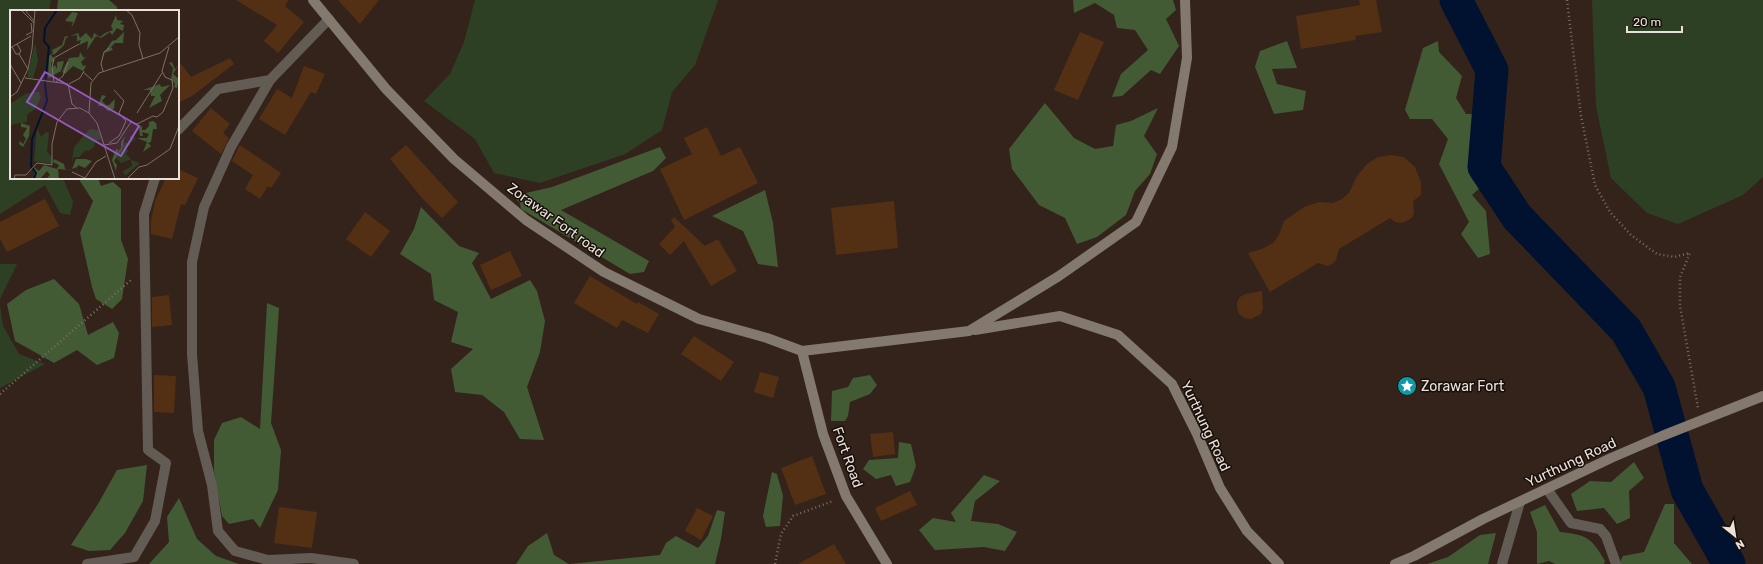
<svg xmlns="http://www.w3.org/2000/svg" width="1763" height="564" viewBox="0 0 1763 564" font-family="Rubik,sans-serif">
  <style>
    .green { fill: #2e4024 }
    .forest { fill: #425b35 }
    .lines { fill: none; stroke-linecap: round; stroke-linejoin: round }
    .river { stroke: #00122f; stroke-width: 33 }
    .building { fill: #533013 }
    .path { stroke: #7c6d66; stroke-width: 2.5; stroke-dasharray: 1 3; stroke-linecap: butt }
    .street { stroke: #635c55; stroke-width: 10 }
    .secondary { stroke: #84796e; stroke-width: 10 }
    .labels { text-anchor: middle; stroke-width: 3; stroke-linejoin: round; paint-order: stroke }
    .street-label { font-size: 14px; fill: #ece0da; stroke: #160f0a }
    .poi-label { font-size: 14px; fill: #ece0da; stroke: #160f0a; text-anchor: start }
    .inset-river { fill: none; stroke: #00122f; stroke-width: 2 }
    .inset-road { fill: none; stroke: #7e6f67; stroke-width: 1 }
    .view { fill: #9759c6; fill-opacity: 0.15; stroke: #9759c6; stroke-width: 2 }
    .inset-edge { fill: none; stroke: #ece0da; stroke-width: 2 }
  </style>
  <rect width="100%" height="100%" fill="#34231a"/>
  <g class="green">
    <path d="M 0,0 L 51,0 L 49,11 L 11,11 L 11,178 L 63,178 L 73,202 L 70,215 L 60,213 L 45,185 L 0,214 Z"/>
    <path d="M 475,0 L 718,0 L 695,65 L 672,92 L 662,130 L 625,154 L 540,183 L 494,173 L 475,139 L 424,101 L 450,74 L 464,42 Z"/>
    <path d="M 1592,0 L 1763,0 L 1763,177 L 1743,195 L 1678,224 L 1647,213 L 1611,178 L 1596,106 Z"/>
    <path d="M 0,264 L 17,264 L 0,299 Z"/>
    <path d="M 0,305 L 3,326 L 19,354 L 45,364 L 0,388 Z"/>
  </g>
  <g class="forest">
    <path d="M 58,0 L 109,0 L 117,7 L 117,11 L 57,11 Z"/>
    <path d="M 1073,0 L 1173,0 L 1176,10 L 1166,19 L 1179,46 L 1160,74 L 1151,70 L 1122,96 L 1112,97 L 1121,74 L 1148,50 L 1135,30 L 1117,28 L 1114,15 L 1095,3 L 1074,13 Z"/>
    <path d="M 1287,41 L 1297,68 L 1272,69 L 1277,84 L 1306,91 L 1303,110 L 1274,114 L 1255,67 L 1260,51 Z"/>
    <path d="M 1438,41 L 1439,52 L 1462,76 L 1456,98 L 1466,114 L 1473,114 L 1484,184 L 1472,195 L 1486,211 L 1490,254 L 1478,258 L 1461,234 L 1469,222 L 1439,164 L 1448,139 L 1432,119 L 1410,119 L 1405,110 L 1423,48 Z"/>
    <path d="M 1045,103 L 1074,138 L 1095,149 L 1113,146 L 1116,125 L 1131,121 L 1158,108 L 1144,136 L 1157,154 L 1150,174 L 1135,191 L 1126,215 L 1097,237 L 1077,244 L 1065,218 L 1039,205 L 1012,169 L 1009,149 Z"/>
    <path d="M 660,147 L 666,158 L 653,171 L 561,210 L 649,261 L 644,272 L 630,274 L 521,209 L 520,203 L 513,196 L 552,187 Z"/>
    <path d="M 78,178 L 98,178 L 101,186 L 113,182 L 121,189 L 121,240 L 128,259 L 122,299 L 112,309 L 96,299 L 92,287 L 80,233 L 93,201 Z"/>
    <path d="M 765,190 L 773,223 L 778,267 L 758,264 L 743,231 L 712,216 Z"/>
    <path d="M 421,207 L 459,246 L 479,253 L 472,263 L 491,299 L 530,280 L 537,291 L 545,321 L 540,352 L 527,387 L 544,440 L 520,439 L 504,412 L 482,395 L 455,392 L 451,369 L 473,349 L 451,342 L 458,312 L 434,300 L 431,274 L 400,254 L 414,229 Z"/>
    <path d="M 54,279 L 79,304 L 88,335 L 113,322 L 119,333 L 114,358 L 97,365 L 77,350 L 54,363 L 15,341 L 7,304 L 26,290 Z"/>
    <path d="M 267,303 L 279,308 L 271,423 L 281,450 L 278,490 L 260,528 L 253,519 L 229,524 L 222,516 L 214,471 L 214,440 L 222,423 L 241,417 L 260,429 Z"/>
    <path d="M 870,375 L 877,385 L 870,394 L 850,402 L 848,416 L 845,421 L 831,421 L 832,391 L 848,387 L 853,378 Z"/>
    <path d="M 899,442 L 911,444 L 916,466 L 910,482 L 896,486 L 891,475 L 876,479 L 863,469 L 869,460 L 898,458 Z"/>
    <path d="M 1634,462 L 1644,478 L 1629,491 L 1630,518 L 1617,524 L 1604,508 L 1577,511 L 1571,494 L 1590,481 L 1611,482 Z"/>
    <path d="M 147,465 L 143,501 L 125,533 L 110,550 L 89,551 L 71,545 L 98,504 L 117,470 Z"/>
    <path d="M 772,472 L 777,474 L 783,496 L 780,526 L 766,527 L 763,516 Z"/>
    <path d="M 984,475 L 1000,481 L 975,501 L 971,521 L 998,524 L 1017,532 L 1005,551 L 984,547 L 935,550 L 919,530 L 933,518 L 956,522 L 951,513 Z"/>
    <path d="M 179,498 L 197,539 L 216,556 L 239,564 L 149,564 L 169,542 L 167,517 Z"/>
    <path d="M 1665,504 L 1674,504 L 1674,543 L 1692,564 L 1619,564 L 1623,556 L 1644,552 Z"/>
    <path d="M 1545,505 L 1560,532 C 1587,535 1591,537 1605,561 L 1604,564 L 1555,564 L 1549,561 L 1537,564 L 1537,532 L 1530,512 Z"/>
    <path d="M 717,510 L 725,512 L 721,539 L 715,564 L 516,564 L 528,546 L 547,533 L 554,555 L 569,564 L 660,555 L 666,543 L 676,536 L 698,548 L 708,536 Z"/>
    <path d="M 1496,533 L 1488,564 L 1427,564 L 1448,557 L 1480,535 Z"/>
  </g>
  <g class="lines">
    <path class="river" d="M 1456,0 L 1492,70 L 1484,167 L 1517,217 L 1626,330 L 1659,387 L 1687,490 L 1729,564"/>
  </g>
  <g class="building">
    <path d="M 236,0 L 288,0 L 285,6 L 304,22 L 278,53 L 264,41 L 277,25 Z"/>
    <path d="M 338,0 L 379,0 L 360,24 Z"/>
    <path d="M 1359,0 L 1376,0 L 1382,32 L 1355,36 L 1356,40 L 1301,49 L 1296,16 L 1360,5 Z"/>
    <path d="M 1080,32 L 1104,42 L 1078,100 L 1054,90 Z"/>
    <path d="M 230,58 L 234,64 L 192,96 L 178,103 L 178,60 L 191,77 Z"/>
    <path d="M 304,66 L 325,74 L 316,94 L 311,92 L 285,135 L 259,119 L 277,89 L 292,98 Z"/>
    <path d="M 211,108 L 230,124 L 223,133 L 229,138 L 221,154 L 192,131 Z"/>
    <path d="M 707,127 L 721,156 L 740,147 L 758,183 L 684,220 L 660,169 L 692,154 L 684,138 Z"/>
    <path d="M 240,145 L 281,173 L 271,188 L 268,186 L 260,199 L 245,189 L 253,175 L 232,161 Z"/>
    <path d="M 406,145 L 458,202 L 442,218 L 423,199 L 390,159 Z"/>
    <path d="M 1391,155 L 1404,157 L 1415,167 L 1421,183 L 1421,195 L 1413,201 L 1414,213 L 1412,218 L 1402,223 L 1395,222 L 1390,218 L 1339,249 L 1336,260 L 1332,264 L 1328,266 L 1318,263 L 1270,292 L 1248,253 L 1262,249 L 1273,243 L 1279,235 L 1284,221 L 1304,207 L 1319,202 L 1333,203 L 1342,199 L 1349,193 L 1357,176 L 1367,164 L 1378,157 Z"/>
    <path d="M 178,169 L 198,178 L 185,205 L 181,204 L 172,239 L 151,234 L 151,221 L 155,201 L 166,178 L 178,178 Z"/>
    <path d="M 45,199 L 59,226 L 7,252 L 0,239 L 0,222 Z"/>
    <path d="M 894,201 L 898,248 L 836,255 L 831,208 Z"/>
    <path d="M 365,212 L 390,231 L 371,257 L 346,239 Z"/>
    <path d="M 674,217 L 705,246 L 718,239 L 737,271 L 711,286 L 684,241 L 670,255 L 659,244 L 675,227 L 671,220 Z"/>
    <path d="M 510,251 L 522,276 L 491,290 L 480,265 Z"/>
    <path d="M 590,276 L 637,304 L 638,302 L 659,314 L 648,333 L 622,320 L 617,328 L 574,303 Z"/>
    <path d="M 1262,291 L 1263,309 L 1261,314 L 1251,319 L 1244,318 L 1239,314 L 1237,308 L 1237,302 L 1240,297 L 1245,294 Z"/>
    <path d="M 169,295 L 172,325 L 152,327 L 152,297 Z"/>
    <path d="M 694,336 L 734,362 L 721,381 L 681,354 Z"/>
    <path d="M 760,372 L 779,377 L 773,398 L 754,392 Z"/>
    <path d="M 154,375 L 176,376 L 174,413 L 154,412 Z"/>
    <path d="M 893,432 L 895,454 L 873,457 L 870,434 Z"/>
    <path d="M 812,456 L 826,494 L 795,505 L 781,468 Z"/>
    <path d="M 910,491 L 917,505 L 881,521 L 875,508 Z"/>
    <path d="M 279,507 L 317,512 L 312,548 L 274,543 Z"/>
    <path d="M 697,508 L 713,516 L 701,540 L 685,531 Z"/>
    <path d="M 834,544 L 846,564 L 798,564 Z"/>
  </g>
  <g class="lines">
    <g class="path">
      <path d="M 1567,0 L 1581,116 L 1595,185 L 1610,212 L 1631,235 L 1657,254 L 1674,257 L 1690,253 L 1680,277 L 1680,306 L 1698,408"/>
      <path d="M 0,394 L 131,280"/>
      <path d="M 775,564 L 781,534 L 793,516 L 833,501"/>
    </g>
    <g class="street">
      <path d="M 270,80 L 231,147 L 204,207 L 192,262 L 192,354 L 198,431 L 212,485 L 218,531 L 235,551 L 268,560 L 311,558 L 354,564"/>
      <path d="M 178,130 L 218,89 L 270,80 L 329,19"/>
      <path d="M 1547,489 L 1571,523 L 1600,529 L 1606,536 L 1616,564"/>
      <path d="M 87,564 L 134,557 L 155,521 L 166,463 L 148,450 L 144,214 L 155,178"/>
      <path d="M 1502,564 L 1520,502"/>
    </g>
    <g class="secondary">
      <path d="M 313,0 L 386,89 L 454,159 L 526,220 L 604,272 L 699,319 L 767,338 L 802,351 L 969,331 L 1059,276 L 1136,222 L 1172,147 L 1187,58 L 1185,0"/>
      <path d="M 975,330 L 1060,316 L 1118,335 L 1172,384 L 1197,434 L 1220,488 L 1247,531 L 1279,564"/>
      <path d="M 802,351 L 823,434 L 846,496 L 887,564"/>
      <path d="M 1395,564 L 1414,556 L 1483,519 L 1611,458 L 1662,436 L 1763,396"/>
    </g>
  </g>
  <defs>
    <g id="sight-disc" transform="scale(1)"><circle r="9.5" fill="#0f9aa8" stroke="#160f0a"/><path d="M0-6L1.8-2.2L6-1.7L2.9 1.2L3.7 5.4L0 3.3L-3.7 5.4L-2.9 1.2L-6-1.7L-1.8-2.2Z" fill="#fff"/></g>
  </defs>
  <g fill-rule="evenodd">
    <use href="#sight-disc" x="1407" y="386"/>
  </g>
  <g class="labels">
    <g class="street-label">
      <text transform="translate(556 220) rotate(36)" y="5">Zorawar Fort road</text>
      <text transform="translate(1206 426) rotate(65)" y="5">Yurthung Road</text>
      <text transform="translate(848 457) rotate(70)" y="5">Fort Road</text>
      <text transform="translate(1571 462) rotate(-25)" y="5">Yurthung Road</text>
    </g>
    <g class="poi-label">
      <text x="1421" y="391">Zorawar Fort</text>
    </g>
  </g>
  <g transform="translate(10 10)">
    <rect width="169" height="169" fill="#34231a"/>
    <path d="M 25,33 L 28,51 L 23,68 L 18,67 L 18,63 ZM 24,82 L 29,82 L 31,87 L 26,98 L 17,105 L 17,112 L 0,115 L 0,94 L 15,84 ZM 27,118 L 31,127 L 36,122 L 39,123 L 37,141 L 42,148 L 42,154 L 24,151 ZM 80,119 L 88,120 L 92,128 L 85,132 L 84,137 L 78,141 L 76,140 L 69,147 L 64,147 L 62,152 L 64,137 ZM 120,125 L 126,128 L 116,138 L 118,141 L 116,144 L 121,149 L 111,153 L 106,148 L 114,133 L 120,133 ZM 121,150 L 130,153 L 116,165 L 112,162 L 122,156 Z" fill="#2e4024"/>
    <path d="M 62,2 L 68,3 L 64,13 L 61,18 L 63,12 L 55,11 ZM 106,5 L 107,10 L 113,11 L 110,14 L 114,15 L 113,21 L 107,18 L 102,25 L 100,22 L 91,28 L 86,26 L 77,40 L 78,31 L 69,35 L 71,30 L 67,31 L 67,25 L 60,26 L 68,23 L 70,28 L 76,23 L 82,29 L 84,23 L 90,27 L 95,23 L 103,20 L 101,16 ZM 114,22 L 113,33 L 105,33 L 101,37 L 103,40 L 94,43 L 102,31 L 106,30 ZM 55,26 L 59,27 L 56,28 L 54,35 L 45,44 L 41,45 L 45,50 L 41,53 L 41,58 L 45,55 L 47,59 L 47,52 L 54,51 L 51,61 L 38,68 L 39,46 L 43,43 L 42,40 L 52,35 ZM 70,42 L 74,48 L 77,46 L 71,52 L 73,56 L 76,55 L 75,58 L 73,61 L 63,56 L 55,64 L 52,62 L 59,48 L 69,47 ZM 162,52 L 165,59 L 168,56 L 163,64 L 169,69 L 167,78 L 164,77 L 165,74 L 161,69 L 163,58 L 159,53 ZM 150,74 L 151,77 L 160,75 L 150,85 L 152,91 L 139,98 L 145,86 L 141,86 L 140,80 L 133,80 ZM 92,85 L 96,86 L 92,91 L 96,95 L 99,95 L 105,89 L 104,99 L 98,101 L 93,96 L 88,96 ZM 143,111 L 146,113 L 147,119 L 143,119 L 141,132 L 138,133 L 141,136 L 133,142 L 137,132 L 127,128 L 137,128 L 139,124 L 132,122 L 133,126 L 130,126 L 129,117 L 132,116 L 132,120 L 135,120 L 139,116 L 139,112 ZM 11,113 L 20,116 L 19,126 L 13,137 L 9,134 L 10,131 L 13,134 L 16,129 L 13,125 L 17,118 L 11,117 ZM 115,126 L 112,139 L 104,151 L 107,155 L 106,161 L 102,150 L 106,139 L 108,139 L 107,143 L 111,138 L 111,132 ZM 44,149 L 54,154 L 55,159 L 59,160 L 48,159 L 49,169 L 36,169 L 40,165 L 37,161 L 30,169 L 25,169 L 24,157 L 29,161 L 34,155 L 47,159 L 49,155 L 43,152 ZM 66,149 L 76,149 L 82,151 L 75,158 L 68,155 L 66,161 L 67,157 L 62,159 Z" fill="#425b35"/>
    <path class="inset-river" d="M 24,169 L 26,163 L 21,156 L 22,129 L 37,91 L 35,74 L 39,37 L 34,31 L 35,18 L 47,0"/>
    <path class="inset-road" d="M 11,0 L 24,13M 15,0 L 24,11M 116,0 L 122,5 L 130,23 L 129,35 L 133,49M 16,25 L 22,22 L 21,13M 2,37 L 6,44 L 9,44 L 11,41 L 7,34M 0,38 L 21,26M 9,44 L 18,59M 0,54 L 11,73M 93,61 L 91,54 L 94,42 L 99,38M 73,62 L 82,70M 15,68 L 58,74 L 62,94 L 67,98M 44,72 L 42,57 L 44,48 L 69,34M 46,72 L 53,66 L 58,52M 59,74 L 70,68 L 74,61M 0,87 L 7,82 L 18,59 L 22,39 L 25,0M 79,103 L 81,73 L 89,63 L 150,43 L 169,27M 127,103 L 152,63M 99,133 L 109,126 L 116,111 L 109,103 L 114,91 L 104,80M 94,135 L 107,133 L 121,112 L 127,114 L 143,106 L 147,107 L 153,102 L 163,78 L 162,70 L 155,67 L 152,61 L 159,37M 62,162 L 75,168 L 86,152 L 96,146M 4,169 L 5,165 L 16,165 L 27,153 L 42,155 L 42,134 L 47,112 L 57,99 L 70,98 L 79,103 L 87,113 L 105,169M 117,169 L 129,157 L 137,155 L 160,139 L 169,116"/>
    <path class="view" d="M 35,62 L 129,116 L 111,146 L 17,92 Z"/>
    <rect width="169" height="169" class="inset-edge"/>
  </g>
  <g transform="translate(1735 536) rotate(150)" stroke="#160f0a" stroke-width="3" paint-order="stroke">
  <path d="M0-3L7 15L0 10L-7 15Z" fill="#ece0da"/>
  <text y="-6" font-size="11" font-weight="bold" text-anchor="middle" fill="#ece0da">N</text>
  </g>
  <path d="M1627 26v6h55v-6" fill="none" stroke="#ece0da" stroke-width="2"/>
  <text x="1633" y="26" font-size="12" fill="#ece0da" stroke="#160f0a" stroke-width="3" paint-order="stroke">20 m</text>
</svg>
